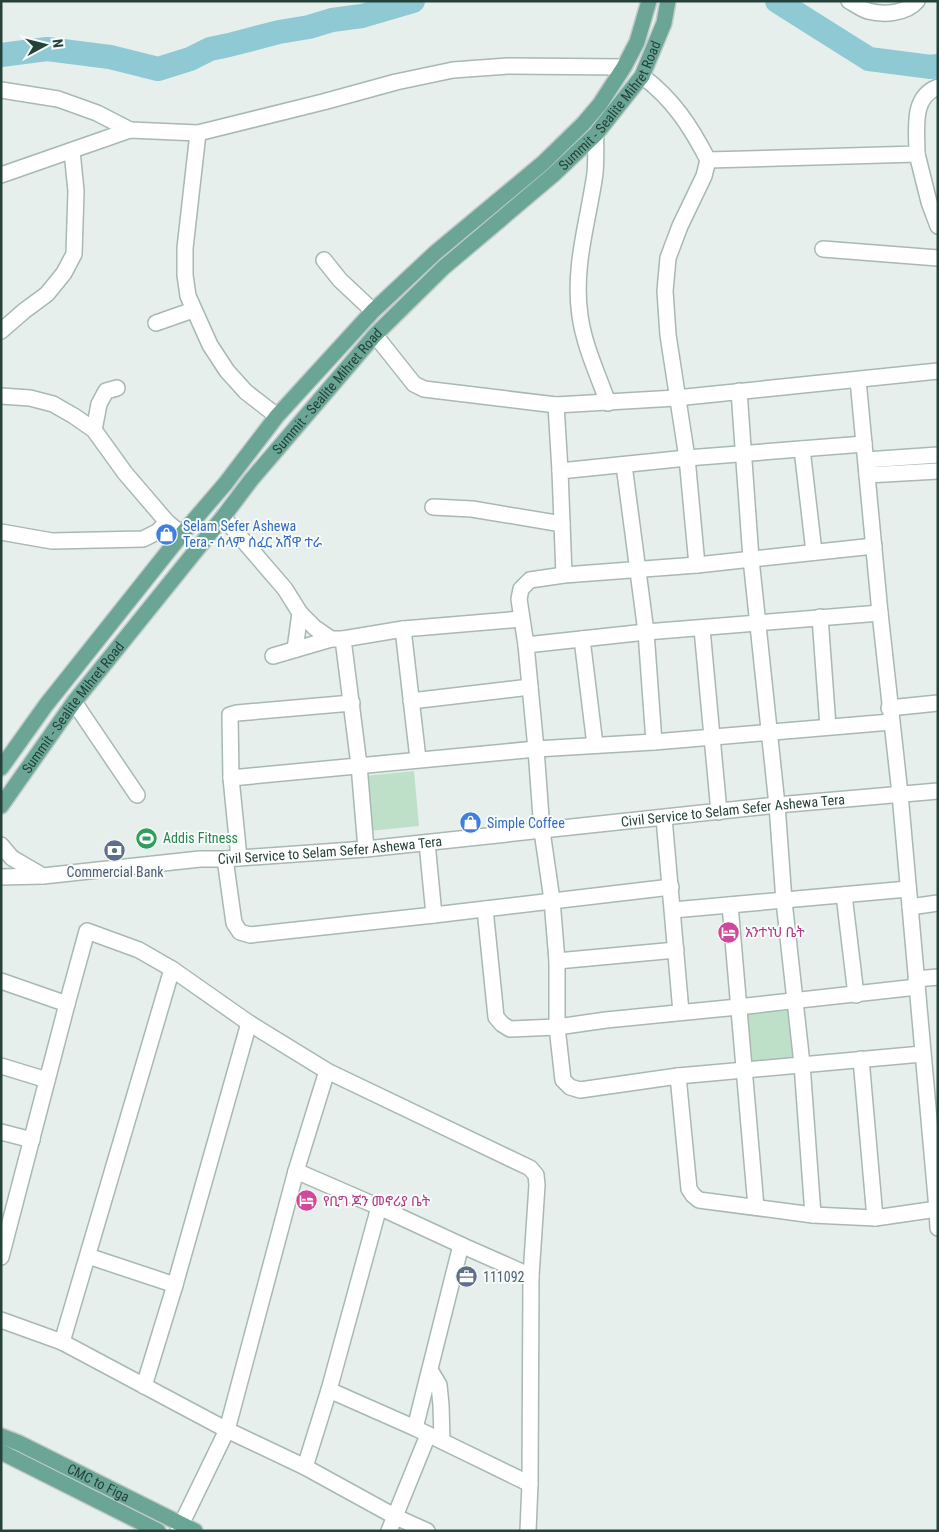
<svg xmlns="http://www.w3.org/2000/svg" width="939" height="1532" viewBox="0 0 939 1532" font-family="'Roboto Condensed','Noto Sans Ethiopic',sans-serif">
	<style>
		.green { fill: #bfe0c8 }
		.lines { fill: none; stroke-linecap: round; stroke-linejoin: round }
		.river { stroke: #8ec9d4; stroke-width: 24 }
		.minor-casing { stroke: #a8b8b2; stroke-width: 18 }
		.major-casing { stroke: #c2cac8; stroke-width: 18 }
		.minor { stroke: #fff; stroke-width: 15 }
		.major { stroke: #6aa596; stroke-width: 15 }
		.labels { text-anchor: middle; stroke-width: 4; stroke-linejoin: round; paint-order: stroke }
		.street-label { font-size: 14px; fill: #24423a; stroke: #f7fbf9 }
		.shop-label { font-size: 14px; fill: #366cbe; stroke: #f7fbf9; text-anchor: start }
		.leisure-label { font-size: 14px; fill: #27864d; stroke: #f7fbf9; text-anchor: start }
		.service-label { font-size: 14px; fill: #4e5e75; stroke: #f7fbf9 }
		.hotel-label { font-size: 14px; fill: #b23c85; stroke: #f7fbf9; text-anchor: start }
	</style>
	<rect width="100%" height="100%" fill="#e6efeb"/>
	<g class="green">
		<polygon points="414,771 419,826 369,831 364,776"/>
		<polygon points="793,1010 800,1061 748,1068 743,1014"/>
	</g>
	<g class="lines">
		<g class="river">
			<polyline points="777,1 869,59 931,67 938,66"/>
			<polyline points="1,55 47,49 110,57 158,69 190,59 210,49 229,45 279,32 309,27 332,20 362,16 413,1"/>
		</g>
		<defs>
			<g id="minor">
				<path d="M849,1c6,3 12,8 19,10 15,4 38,3 49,-10"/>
				<path d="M642,76c31,23 49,51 66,84l209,-6c0,-25 -6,-57 21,-67"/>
				<polyline points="1,90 58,99 97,113 130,130"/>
				<polyline points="198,133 185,248 185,275 188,296 210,345 227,371 246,392 277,416"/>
				<path d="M596,134c-1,15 1,31 -2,46 -7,45 -21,89 -14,136 4,29 18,59 28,87"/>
				<polyline points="917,154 929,202 938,226"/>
				<polyline points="1,175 130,130 198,133 323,102 396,82 453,70 508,66 624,67"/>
				<polyline points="823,249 938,258"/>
				<polyline points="324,260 340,280 373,311"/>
				<polyline points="156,323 193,310"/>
				<polyline points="1,331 24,311 47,294 64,273 74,254 76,191 72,151"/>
				<polyline points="375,335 414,384 424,389 556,405 676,398 938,371"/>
				<polyline points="858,380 880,613 900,794 937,1209 938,1208"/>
				<polyline points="739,391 751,559 777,805 784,901 802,1064 813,1215"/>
				<polyline points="1,396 30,398 53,404 74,416 94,430 125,473 167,522 182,534"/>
				<polyline points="556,405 560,471"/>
				<polyline points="94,430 99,404 106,391 117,388"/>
				<polyline points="802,449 814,552"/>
				<polyline points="866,460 938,455"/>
				<polyline points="624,465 646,632 654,742"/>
				<polyline points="867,475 938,471"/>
				<polyline points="433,507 472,509 562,524"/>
				<polyline points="223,517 285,589 300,613 315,628 331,639 343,639"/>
				<polyline points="1,532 52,541 143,539 157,532 167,522"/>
				<polyline points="697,565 687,458 668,335 665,291 668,258 680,226 704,176 708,160"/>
				<polyline points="564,575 560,471 687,458 864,444"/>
				<polyline points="880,613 646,632 526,645 536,749 542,831 552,900 557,961 557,1027 563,1080 570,1087 580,1090 678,1076 922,1054"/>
				<polyline points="820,617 828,727"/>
				<polyline points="403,629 418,759"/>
				<polyline points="702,629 719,812"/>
				<polyline points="582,639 595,745"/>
				<polyline points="526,645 519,599 521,589 530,580 564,575 697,565 874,546"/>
				<polyline points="295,649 300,613"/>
				<polyline points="273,656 331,639"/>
				<polyline points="411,701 530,687"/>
				<polyline points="74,702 137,795"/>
				<polyline points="352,703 237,713 230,715 231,778 536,749 654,742 891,722"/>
				<polyline points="889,708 938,703"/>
				<polyline points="231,778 239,858"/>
				<polyline points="664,818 681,1012"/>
				<polyline points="427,843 434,915"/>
				<path id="s1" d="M1,845l11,13 31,18 157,-17h25l141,-10 411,-44 161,-14"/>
				<polyline points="366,849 359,765 343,639 403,629 521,619"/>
				<polyline points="225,859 234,923 240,932 250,935 434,915 671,887"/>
				<polyline points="1,877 42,876"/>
				<polyline points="844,895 856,995"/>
				<polyline points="730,905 756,1207"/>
				<polyline points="910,907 938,903"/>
				<polyline points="485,909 496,1017 502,1024 510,1029 557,1027 606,1020 738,1007 917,987"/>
				<polyline points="673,910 908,889"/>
				<polyline points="557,961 676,950"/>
				<polyline points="172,969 249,1023 327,1071 530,1168 536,1175 537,1185 531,1276 530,1484 528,1531"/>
				<polyline points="916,979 938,977"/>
				<polyline points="1,981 67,1004"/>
				<polyline points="861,1059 875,1218 937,1209 938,1228"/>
				<polyline points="1,1066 47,1080"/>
				<polyline points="678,1076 689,1189 693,1195 699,1200 813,1215 875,1218"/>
				<polyline points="1,1132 32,1140"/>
				<polyline points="296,1171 379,1207 461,1245 415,1428"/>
				<polyline points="461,1245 531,1276"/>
				<polyline points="88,1256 175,1285"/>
				<polyline points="1,1257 67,1004 87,931 139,950 172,969 62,1342"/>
				<polyline points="1,1320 62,1342 227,1430 305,1467 396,1517 427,1531"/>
				<polyline points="430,1370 439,1385 441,1405 442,1441"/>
				<polyline points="144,1386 175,1285 249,1023"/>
				<polyline points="329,1390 415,1428 530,1484"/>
				<polyline points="305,1467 329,1390 379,1207"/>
				<polyline points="178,1531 227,1430 296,1171 327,1071"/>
				<polyline points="389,1531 428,1435"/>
			</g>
			<g id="major">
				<polyline points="1,768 46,705 182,534 225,484 277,416 373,311 435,253 543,163 583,124 600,104 624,67 637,42 649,1"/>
				<path id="s2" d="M1,806l73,-104 149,-185 28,-37 124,-145 68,-67 110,-93 43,-41 46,-58 22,-53 4,-22"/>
				<path id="s3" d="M1,1436l18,7 176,88"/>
				<polyline points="1,1452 158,1531"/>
			</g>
		</defs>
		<use href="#minor" class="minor-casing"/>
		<use href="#major" class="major-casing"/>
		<use href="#minor" class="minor"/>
		<use href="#major" class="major"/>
	</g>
	<defs>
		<symbol id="shop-disc" viewBox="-11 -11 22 22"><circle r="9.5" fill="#3f7fe0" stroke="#f7fbf9"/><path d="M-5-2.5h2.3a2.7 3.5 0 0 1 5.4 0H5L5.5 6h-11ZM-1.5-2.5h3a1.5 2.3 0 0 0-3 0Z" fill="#fff"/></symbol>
		<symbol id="stadium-disc" viewBox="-11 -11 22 22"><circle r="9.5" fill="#2e9e5b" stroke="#f7fbf9"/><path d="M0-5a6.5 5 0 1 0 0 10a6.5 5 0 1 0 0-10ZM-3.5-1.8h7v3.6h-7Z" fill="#fff"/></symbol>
		<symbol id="bank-disc" viewBox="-11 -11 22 22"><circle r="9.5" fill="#5c6f8a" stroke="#f7fbf9"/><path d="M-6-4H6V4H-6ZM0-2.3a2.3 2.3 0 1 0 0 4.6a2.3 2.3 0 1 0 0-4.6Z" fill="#fff"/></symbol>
		<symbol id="hotel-disc" viewBox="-11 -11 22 22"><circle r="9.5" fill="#d1479c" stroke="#f7fbf9"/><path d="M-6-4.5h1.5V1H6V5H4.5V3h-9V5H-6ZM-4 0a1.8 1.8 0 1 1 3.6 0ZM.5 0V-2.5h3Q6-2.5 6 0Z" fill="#fff"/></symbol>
		<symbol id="office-disc" viewBox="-11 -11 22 22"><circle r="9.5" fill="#5c6f8a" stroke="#f7fbf9"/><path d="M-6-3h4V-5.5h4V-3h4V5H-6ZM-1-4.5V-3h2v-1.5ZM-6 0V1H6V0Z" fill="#fff"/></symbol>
	</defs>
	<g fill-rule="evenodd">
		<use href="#shop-disc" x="154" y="522" width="25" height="25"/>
		<use href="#shop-disc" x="458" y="810" width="25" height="25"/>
		<use href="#stadium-disc" x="134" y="826" width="25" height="25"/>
		<use href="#bank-disc" x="102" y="838" width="25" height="25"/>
		<use href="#hotel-disc" x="716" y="920" width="25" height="25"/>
		<use href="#hotel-disc" x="294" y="1188" width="25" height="25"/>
		<use href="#office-disc" x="454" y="1264" width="25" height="25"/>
	</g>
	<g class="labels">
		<g class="street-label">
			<text dy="5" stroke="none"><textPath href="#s2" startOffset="932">Summit - Sealite Mihret Road</textPath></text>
			<text dy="5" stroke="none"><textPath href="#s2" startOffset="528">Summit - Sealite Mihret Road</textPath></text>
			<text dy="5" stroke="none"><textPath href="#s2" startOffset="122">Summit - Sealite Mihret Road</textPath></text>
			<text dy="5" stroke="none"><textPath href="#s1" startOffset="746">Civil Service to Selam Sefer Ashewa Tera</textPath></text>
			<text dy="5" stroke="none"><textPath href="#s1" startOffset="341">Civil Service to Selam Sefer Ashewa Tera</textPath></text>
			<text dy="5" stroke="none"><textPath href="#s3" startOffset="108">CMC to Figa</textPath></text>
		</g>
		<g class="shop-label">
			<text x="183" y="531">Selam Sefer Ashewa<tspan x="183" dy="16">Tera - ሰላም ሰፈር አሸዋ ተራ</tspan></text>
			<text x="487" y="828">Simple Coffee</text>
		</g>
		<g class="leisure-label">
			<text x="163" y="843">Addis Fitness</text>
		</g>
		<g class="service-label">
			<text x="115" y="877">Commercial Bank</text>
			<text x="483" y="1282" text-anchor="start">111092</text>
		</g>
		<g class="hotel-label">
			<text x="745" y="937">አንተነህ ቤት</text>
			<text x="323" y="1206">የቢግ ጆን መኖሪያ ቤት</text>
		</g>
	</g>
	<rect width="939" height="1532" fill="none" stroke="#24423a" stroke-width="5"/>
	<g transform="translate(45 45) rotate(83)" stroke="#f7fbf9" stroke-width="4" paint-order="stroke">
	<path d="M0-4L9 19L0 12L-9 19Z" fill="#24423a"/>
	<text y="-8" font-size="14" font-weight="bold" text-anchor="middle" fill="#24423a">N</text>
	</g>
</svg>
